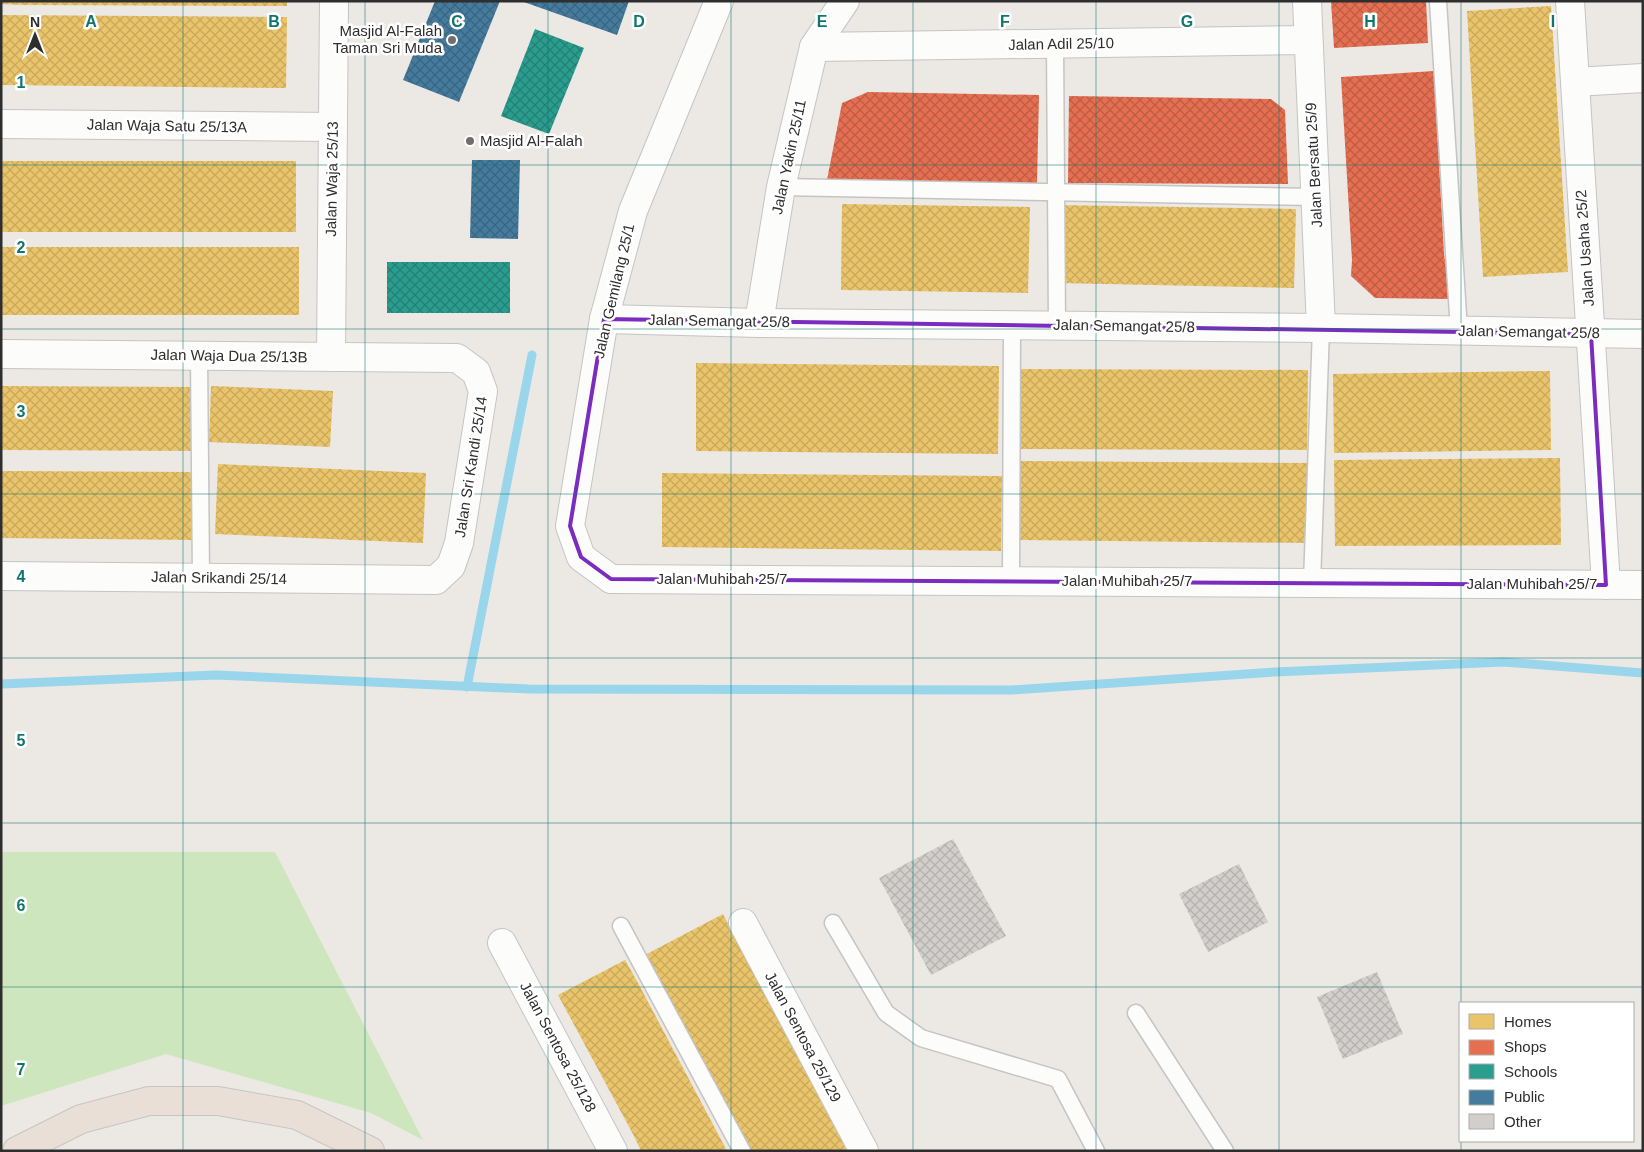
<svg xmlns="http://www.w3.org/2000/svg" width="1644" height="1152" viewBox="0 0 1644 1152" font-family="Arial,sans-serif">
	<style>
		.grass { fill: #cee6be }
		.homes { fill: url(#homes-cross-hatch) }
		.shops { fill: url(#shops-cross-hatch) }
		.schools { fill: url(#schools-cross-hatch) }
		.public { fill: url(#public-cross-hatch) }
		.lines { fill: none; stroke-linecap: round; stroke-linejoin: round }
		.stream { stroke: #99d6ec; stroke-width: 9 }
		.building { fill: url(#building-cross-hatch) }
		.lane-casing { stroke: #c5c4c5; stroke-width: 19 }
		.street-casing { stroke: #c5c4c5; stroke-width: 30 }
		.secondary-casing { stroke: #c5c4c5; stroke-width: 30 }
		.highway-casing { stroke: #c6c5c4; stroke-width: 30 }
		.lane { stroke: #fcfcfb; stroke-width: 16 }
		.street { stroke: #fcfcfb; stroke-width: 28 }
		.secondary { stroke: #fcfcfb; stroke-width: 28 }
		.highway { stroke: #eadfd6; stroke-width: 28 }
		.marked { fill: none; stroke: #7b2cbf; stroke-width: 4; stroke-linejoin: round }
		.grid { fill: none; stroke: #0f766e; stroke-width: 1; stroke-opacity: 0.55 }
		.poi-dot { fill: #706f6e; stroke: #fff; stroke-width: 2 }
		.labels { text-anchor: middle; stroke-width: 5; stroke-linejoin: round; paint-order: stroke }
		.poi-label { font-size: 15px; fill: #2e2e2e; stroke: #fff; text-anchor: end }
		.street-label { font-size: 15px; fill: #2e2e2e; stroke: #fff }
		.grid-label { font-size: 16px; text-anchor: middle; font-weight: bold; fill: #0f766e; stroke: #fff; stroke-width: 5; stroke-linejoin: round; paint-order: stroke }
	</style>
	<defs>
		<pattern id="homes-cross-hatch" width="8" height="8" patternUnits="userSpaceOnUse" patternTransform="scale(1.25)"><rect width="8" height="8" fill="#e9c46a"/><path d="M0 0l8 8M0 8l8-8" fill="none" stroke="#c8a95c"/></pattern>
		<pattern id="shops-cross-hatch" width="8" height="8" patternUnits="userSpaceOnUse" patternTransform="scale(1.25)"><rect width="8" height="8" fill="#e76f51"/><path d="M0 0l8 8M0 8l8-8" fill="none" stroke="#bc5c44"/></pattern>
		<pattern id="schools-cross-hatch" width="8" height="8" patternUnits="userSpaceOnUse" patternTransform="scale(1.25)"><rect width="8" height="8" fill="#2a9d8f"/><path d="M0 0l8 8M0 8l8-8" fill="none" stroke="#248075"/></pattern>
		<pattern id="public-cross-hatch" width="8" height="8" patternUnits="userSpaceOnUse" patternTransform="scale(1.25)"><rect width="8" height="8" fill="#457b9d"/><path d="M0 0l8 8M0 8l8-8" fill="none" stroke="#3a6580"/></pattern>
		<pattern id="building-cross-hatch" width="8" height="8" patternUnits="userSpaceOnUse" patternTransform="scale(1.25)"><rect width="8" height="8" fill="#d1cecb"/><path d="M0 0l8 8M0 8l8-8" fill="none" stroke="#b4b1af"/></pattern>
	</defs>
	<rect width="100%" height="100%" fill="#ece8e4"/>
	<polygon class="grass" points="1,852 275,852 423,1140 371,1113 166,1054 1,1106"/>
	<g class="homes">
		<polygon points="1,1 287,1 287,6 22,5 1,4"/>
		<polygon points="1551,6 1568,272 1483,277 1467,11"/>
		<polygon points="1,15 287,17 286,88 1,85"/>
		<rect x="1" y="161" width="295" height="71"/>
		<polygon points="842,204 1030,207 1028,293 841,290"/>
		<polygon points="1059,205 1296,209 1294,288 1057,283"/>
		<rect x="1" y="247" width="298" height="68"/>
		<polygon points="696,363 999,366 998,454 696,451"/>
		<polygon points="1015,369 1308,370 1307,450 1015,449"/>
		<polygon points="1550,371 1551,450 1334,453 1333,374"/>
		<polygon points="1,386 194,387 193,451 1,450"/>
		<polygon points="211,386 333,391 330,447 209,442"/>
		<polygon points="1560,458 1561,545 1335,546 1334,460"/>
		<polygon points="1019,461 1309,463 1308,543 1018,540"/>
		<polygon points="218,464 426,473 423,543 215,534"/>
		<polygon points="1,471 195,472 195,540 1,538"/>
		<polygon points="662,473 1002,476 1001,551 662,547"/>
		<polygon points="723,914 847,1151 744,1151 641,957"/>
		<polygon points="625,960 638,983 727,1151 641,1151 634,1136 558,995"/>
	</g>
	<g class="shops">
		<polygon points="1331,1 1426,1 1428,43 1334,48"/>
		<polygon points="1434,71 1444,254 1451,299 1375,298 1351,276 1352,260 1341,77"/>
		<polygon points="868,92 1039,95 1037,183 827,180 842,103"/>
		<polygon points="1069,96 1271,99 1285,110 1288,184 1068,183"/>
	</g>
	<g class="schools">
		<polygon points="535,29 584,48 549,134 501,116"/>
		<rect x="387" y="262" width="123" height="51"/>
	</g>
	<g class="public">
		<polygon points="435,1 500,1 459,102 403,80"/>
		<polygon points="521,1 629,1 617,35"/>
		<polygon points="472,160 520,160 518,239 470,238"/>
	</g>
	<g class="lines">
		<g class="stream">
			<polyline points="1,684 216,675 529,689 1012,690 1275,672 1504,662 1643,673"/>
			<polyline points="467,687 532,355"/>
		</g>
	</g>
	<g class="building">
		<polygon points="953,839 1006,936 931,975 879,878"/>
		<polygon points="1239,864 1268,922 1208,952 1179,894"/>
		<polygon points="1377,972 1403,1034 1343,1059 1317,997"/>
	</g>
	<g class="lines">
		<defs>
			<g id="lane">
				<polyline points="1438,1 1459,331"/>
				<polyline points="1055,44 1057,325"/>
				<polyline points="781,187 1315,197"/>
				<polyline points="199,356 201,578"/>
				<polyline points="1011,581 1012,325"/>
				<polyline points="1312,583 1321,328"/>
				<polyline points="833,923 886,1013 921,1038 1058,1079 1096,1151"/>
				<polyline points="621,926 742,1151"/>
				<polyline points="1136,1013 1225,1151"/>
			</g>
			<g id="street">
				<polyline points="1307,1 1321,328"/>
				<polyline points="1570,1 1606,585"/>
				<polyline points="814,47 1308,40"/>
				<polyline points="1575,82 1643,78"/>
				<polyline points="1,124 333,127"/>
				<polyline points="604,319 759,323 1321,328 1643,334"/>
				<polyline points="759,323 781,187 814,47 845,1"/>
				<polyline points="1,354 457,358 476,372 483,391 459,543 451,566 436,580 1,576"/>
				<polyline points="331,357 334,1"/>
				<polyline points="611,579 1643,585"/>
				<polyline points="743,923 864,1151"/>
				<polyline points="502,943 613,1151"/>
			</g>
			<polyline id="secondary" points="611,579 581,557 570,526 604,319 633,211 719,1"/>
			<polyline id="highway" points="17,1151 81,1119 149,1101 218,1101 297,1115 370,1151"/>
		</defs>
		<use href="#lane" class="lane-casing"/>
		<use href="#street" class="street-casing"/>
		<use href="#secondary" class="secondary-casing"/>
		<use href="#highway" class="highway-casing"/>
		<use href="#lane" class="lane"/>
		<use href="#street" class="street"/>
		<use href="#secondary" class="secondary"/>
		<use href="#highway" class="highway"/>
	</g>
	<path class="marked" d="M604,319l987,15 15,251 -995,-6 -30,-22 -11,-31z"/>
	<path class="grid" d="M183,1v1150M365,1v1150M548,1v1150M731,1v1150M913,1v1150M1096,1v1150M1279,1v1150M1461,1v1002M1,165h1642M1,329h1642M1,494h1642M1,658h1642M1,823h1642M1,987h1642M1461,1141v10"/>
	<g class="poi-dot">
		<circle cx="452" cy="40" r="5"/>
		<circle cx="470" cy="141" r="5"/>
	</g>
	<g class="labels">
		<g class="poi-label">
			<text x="442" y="36">Masjid Al-Falah<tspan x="442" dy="17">Taman Sri Muda</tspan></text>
			<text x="480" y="146" text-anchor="start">Masjid Al-Falah</text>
		</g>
		<g class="street-label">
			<text transform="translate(1061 44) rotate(-1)" y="5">Jalan Adil 25/10</text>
			<text transform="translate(167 126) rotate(1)" y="5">Jalan Waja Satu 25/13A</text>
			<text transform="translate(789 157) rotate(-78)" y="5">Jalan Yakin 25/11</text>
			<text transform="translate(1314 165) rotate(-93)" y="5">Jalan Bersatu 25/9</text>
			<text transform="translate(332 179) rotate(-89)" y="5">Jalan Waja 25/13</text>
			<text transform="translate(1585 248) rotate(-94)" y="5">Jalan Usaha 25/2</text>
			<text transform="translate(614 291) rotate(-77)" y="5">Jalan Gemilang 25/1</text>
			<text transform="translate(719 321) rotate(1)" y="5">Jalan Semangat 25/8</text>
			<text transform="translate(1124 326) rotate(1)" y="5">Jalan Semangat 25/8</text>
			<text transform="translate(1529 332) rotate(1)" y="5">Jalan Semangat 25/8</text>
			<text transform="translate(229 356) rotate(1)" y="5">Jalan Waja Dua 25/13B</text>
			<text transform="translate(471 467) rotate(-81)" y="5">Jalan Sri Kandi 25/14</text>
			<text transform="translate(219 578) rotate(1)" y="5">Jalan Srikandi 25/14</text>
			<text x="722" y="584">Jalan Muhibah 25/7</text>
			<text x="1127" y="586">Jalan Muhibah 25/7</text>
			<text x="1532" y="589">Jalan Muhibah 25/7</text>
			<text transform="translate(803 1037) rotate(62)" y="5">Jalan Sentosa 25/129</text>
			<text transform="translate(558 1047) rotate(62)" y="5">Jalan Sentosa 25/128</text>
		</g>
	</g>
	<g class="grid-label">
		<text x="91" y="27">A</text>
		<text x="274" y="27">B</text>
		<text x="457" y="27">C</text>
		<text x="639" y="27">D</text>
		<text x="822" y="27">E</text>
		<text x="1005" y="27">F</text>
		<text x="1187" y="27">G</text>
		<text x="1370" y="27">H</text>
		<text x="1553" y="27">I</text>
		<text x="21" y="88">1</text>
		<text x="21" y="253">2</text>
		<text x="21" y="417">3</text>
		<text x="21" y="582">4</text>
		<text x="21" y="746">5</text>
		<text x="21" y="911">6</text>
		<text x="21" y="1075">7</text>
	</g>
	<rect width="1644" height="1152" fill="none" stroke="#2e2e2e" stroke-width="5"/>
	<rect x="1459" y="1002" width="175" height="140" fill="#ffffff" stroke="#ababab"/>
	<rect x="1469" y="1014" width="25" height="15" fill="#e9c46a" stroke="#ababab"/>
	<text x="1504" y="1027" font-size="15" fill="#2e2e2e">Homes</text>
	<rect x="1469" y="1040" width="25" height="15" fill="#e76f51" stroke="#ababab"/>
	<text x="1504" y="1052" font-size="15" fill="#2e2e2e">Shops</text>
	<rect x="1469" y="1064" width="25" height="15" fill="#2a9d8f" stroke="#ababab"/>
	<text x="1504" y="1077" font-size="15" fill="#2e2e2e">Schools</text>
	<rect x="1469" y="1090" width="25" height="15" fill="#457b9d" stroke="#ababab"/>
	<text x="1504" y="1102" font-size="15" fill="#2e2e2e">Public</text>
	<rect x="1469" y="1114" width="25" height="15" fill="#d1cecb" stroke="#ababab"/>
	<text x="1504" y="1127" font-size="15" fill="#2e2e2e">Other</text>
	<g transform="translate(35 35)" stroke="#ffffff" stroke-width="4" paint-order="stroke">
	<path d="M0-4L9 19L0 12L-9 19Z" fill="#2e2e2e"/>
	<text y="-8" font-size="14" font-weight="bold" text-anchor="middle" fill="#2e2e2e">N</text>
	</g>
</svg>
